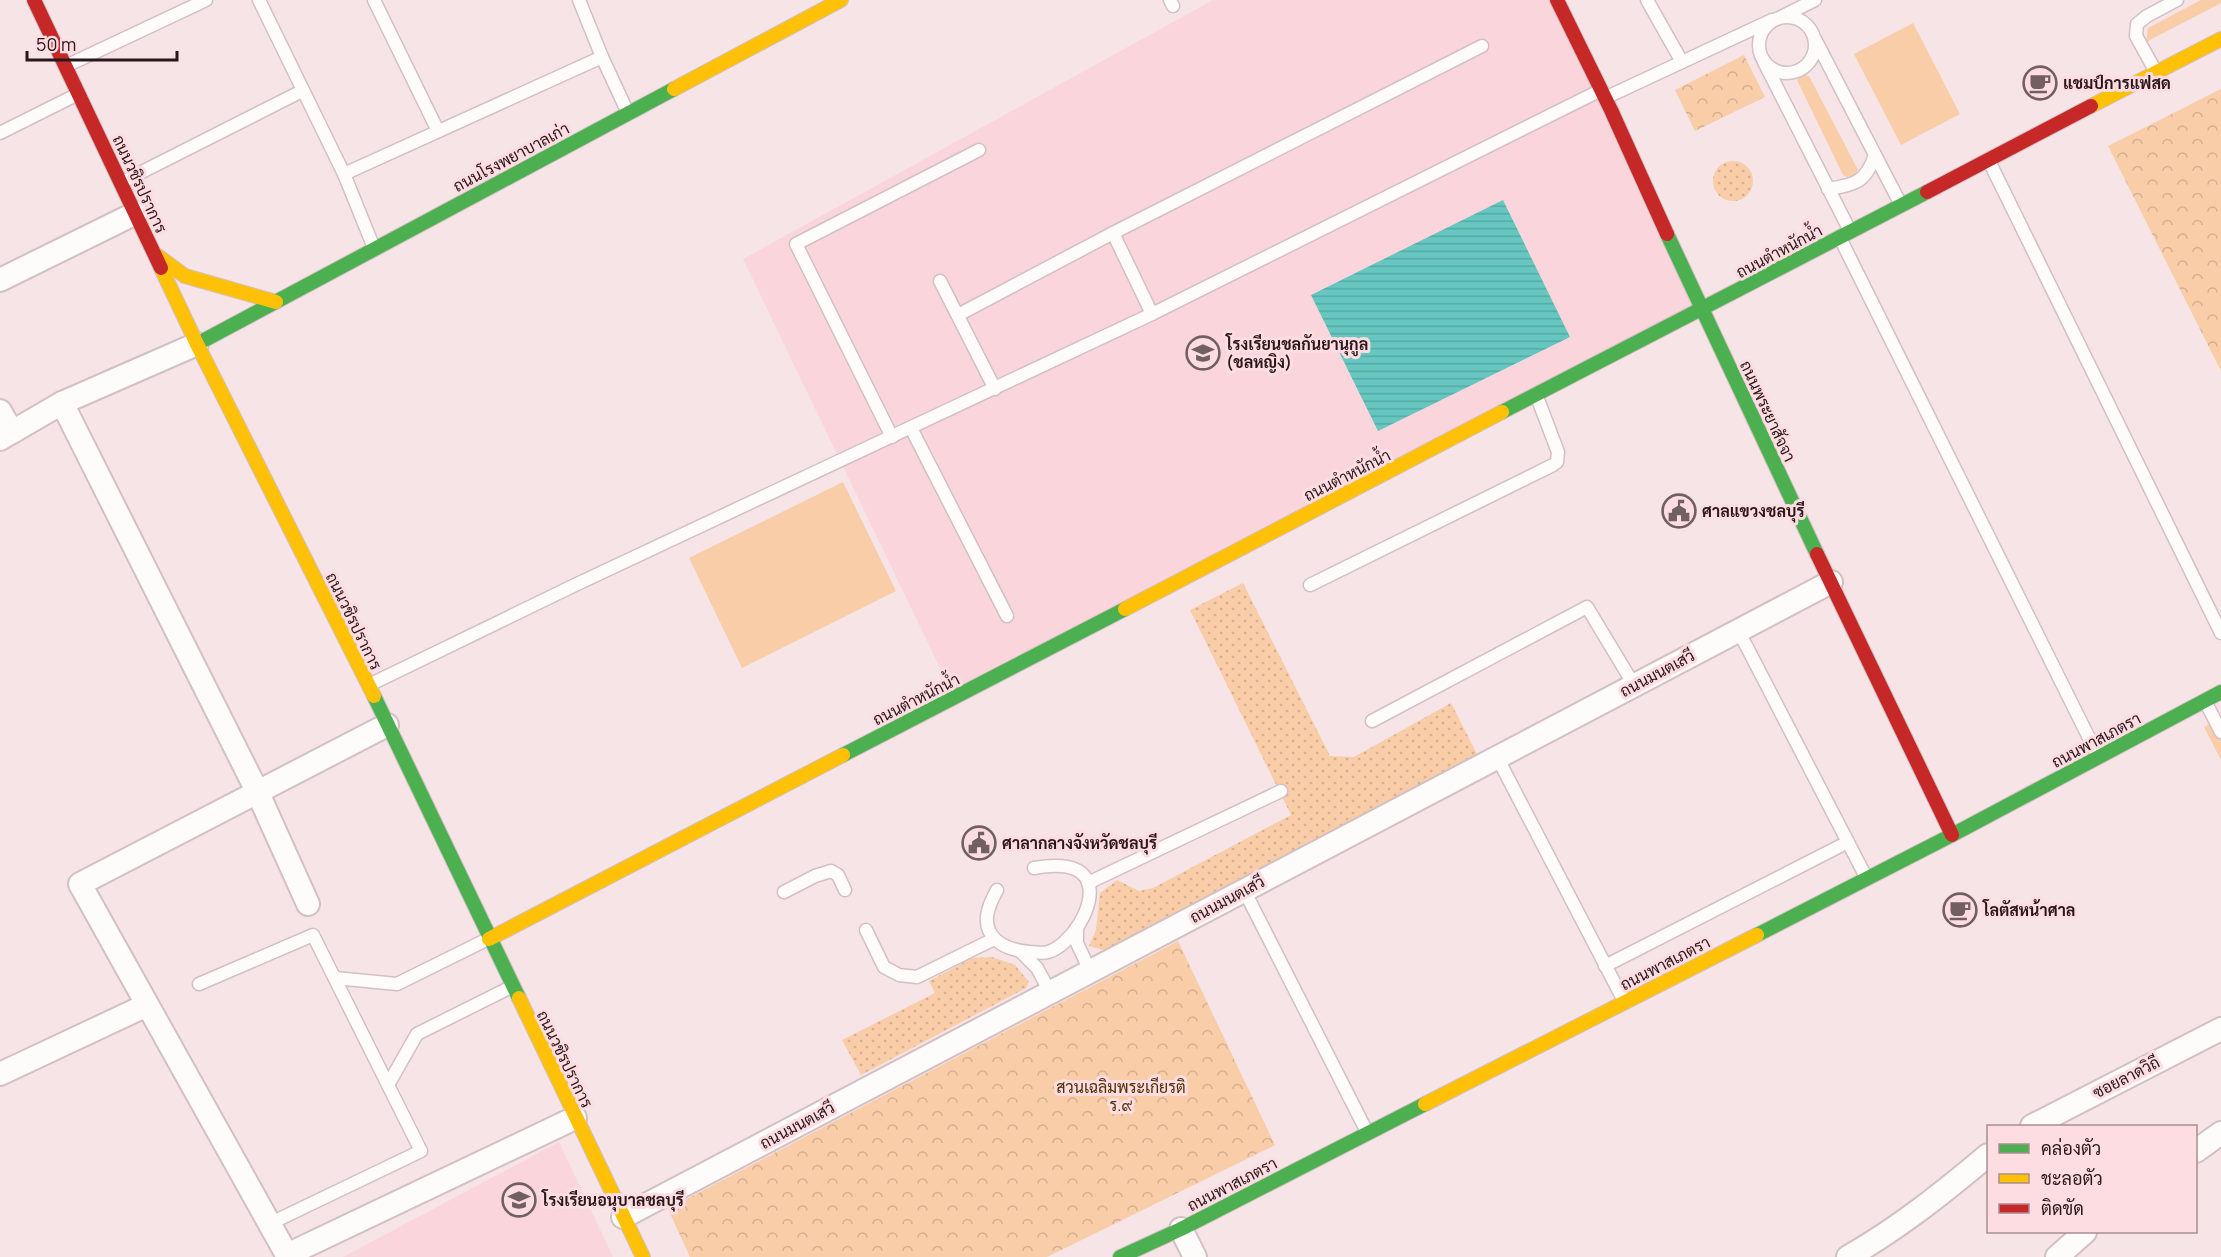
<svg xmlns="http://www.w3.org/2000/svg" width="2221" height="1257" viewBox="0 0 2221 1257" font-family="Manrope,Sarabun,sans-serif">
	<style>
		.built { fill: #fad6dc }
		.grass { fill: #f8cda8 }
		.forest { fill: url(#forest-crowns) }
		.garden { fill: url(#garden-dots) }
		.water { fill: url(#water-rules) }
		.lines { fill: none; stroke-linecap: round; stroke-linejoin: round }
		.lane-casing { stroke: #d2c0c3; stroke-width: 15 }
		.street-casing { stroke: #d2c0c3; stroke-width: 26 }
		.fast-casing { stroke: #d2c0c3; stroke-width: 16 }
		.slow-casing { stroke: #d2c0c3; stroke-width: 16 }
		.jam-casing { stroke: #d2c0c3; stroke-width: 16 }
		.lane { stroke: #fefbfb; stroke-width: 12 }
		.street { stroke: #fefbfb; stroke-width: 22 }
		.fast { stroke: #4caf50; stroke-width: 14 }
		.slow { stroke: #ffc107; stroke-width: 14 }
		.jam { stroke: #c62828; stroke-width: 14 }
		.labels { text-anchor: middle; stroke-width: 6; stroke-linejoin: round; paint-order: stroke }
		.poi-label { font-size: 16px; font-weight: bold; fill: #29171a; stroke: #fddde1; text-anchor: start }
		.street-label { font-size: 16px; fill: #29171a; stroke: #fddde1 }
		.park-label { font-size: 16px; fill: #503006; stroke: #fddde1 }
	</style>
	<defs>
		<pattern id="forest-crowns" width="20" height="18" patternUnits="userSpaceOnUse" patternTransform="scale(1.5)"><rect width="20" height="18" fill="#f8cda8"/><path d="M2 6a3 3 0 1 1 6 0M12 15a3 3 0 1 1 6 0" fill="none" stroke="#d5af90"/></pattern>
		<pattern id="garden-dots" width="8" height="8" patternUnits="userSpaceOnUse" patternTransform="scale(1.5)"><rect width="8" height="8" fill="#f8cda8"/><path d="M2 2h.1M6 6h.1" fill="none" stroke="#d5af90" stroke-width="1.8" stroke-linecap="round"/></pattern>
		<pattern id="water-rules" width="6" height="5" patternUnits="userSpaceOnUse" patternTransform="scale(1.5)"><rect width="6" height="5" fill="#66c6c0"/><path d="M0 2.5h6" fill="none" stroke="#58a9a4"/></pattern>
	</defs>
	<rect width="100%" height="100%" fill="#f6e4e7"/>
	<g class="built">
		<polygon points="1213,0 1557,0 1701,310 954,697 743,259"/>
		<polygon points="559,1142 613,1257 343,1257"/>
	</g>
	<g class="grass">
		<polygon points="2201,0 2221,0 2221,3 2146,42 2148,28"/>
		<polygon points="1913,23 1960,114 1901,145 1854,54"/>
		<polygon points="1802,75 1809,76 1858,170 1854,175 1847,177 1843,175 1797,80"/>
		<polygon points="843,482 896,591 742,668 689,558"/>
		<polygon points="2221,718 2221,760 2204,727"/>
	</g>
	<g class="forest">
		<polygon points="1744,55 1765,97 1695,131 1675,90"/>
		<polygon points="2221,89 2221,371 2108,146"/>
		<polygon points="1178,941 1275,1145 1047,1257 690,1257 668,1209"/>
	</g>
	<g class="garden">
		<circle cx="1733" cy="181" r="20"/>
		<polygon points="1243,583 1330,756 1354,757 1451,703 1477,754 1104,950 1089,946 1096,930 1100,893 1117,880 1139,891 1153,888 1291,815 1190,610"/>
		<polygon points="992,957 1015,965 1029,982 1026,988 861,1075 842,1040 935,993 929,981 972,958"/>
	</g>
	<polygon class="water" points="1503,200 1570,337 1378,431 1311,295"/>
	<g class="lines">
		<defs>
			<g id="lane">
				<polyline points="259,0 344,174 602,57 579,0"/>
				<polyline points="374,0 438,131"/>
				<polyline points="1170,0 1173,6"/>
				<polyline points="1647,0 1682,62"/>
				<circle cx="1787" cy="45" r="28"/>
				<polyline points="1781,17 1815,0"/>
				<polyline points="1815,39 1900,203"/>
				<polyline points="602,57 628,113"/>
				<polyline points="1764,62 1850,231"/>
				<polyline points="66,66 206,0"/>
				<polyline points="2156,72 2136,36 2137,24 2147,16 2177,0"/>
				<polyline points="1607,97 1772,20"/>
				<polyline points="0,133 78,94"/>
				<polyline points="1989,161 2221,633"/>
				<polyline points="344,174 374,248"/>
				<polyline points="122,182 302,91"/>
				<path d="M1828,189c27,-4 38,-7 47,-34"/>
				<polyline points="1113,233 1152,314"/>
				<polyline points="1840,238 2098,756"/>
				<polyline points="940,281 995,389"/>
				<polyline points="958,315 1113,233 1482,46"/>
				<polyline points="911,428 1007,616"/>
				<polyline points="892,437 796,244 979,150"/>
				<polyline points="1310,585 1553,465 1557,462 1558,452 1537,397"/>
				<polyline points="1738,630 1866,877"/>
				<polyline points="369,685 575,585 1152,314 1601,90"/>
				<polyline points="2205,701 2221,732"/>
				<polyline points="1372,721 1587,607 1634,685"/>
				<polyline points="1497,757 1624,1001"/>
				<polyline points="1088,883 1281,791"/>
				<path d="M997,890c-9,16 -17,35 -1,50 9,8 21,11 34,12 5,0 13,2 18,0 22,-6 49,-47 40,-70 -8,-20 -37,-17 -54,-14"/>
				<polyline points="1244,890 1367,1132"/>
				<polyline points="784,892 815,876 831,871 838,875 845,890"/>
				<polyline points="866,930 884,967 899,975 917,977 994,939"/>
				<polyline points="1077,930 1077,943 1090,971"/>
				<polyline points="1020,951 1037,968 1050,992"/>
				<polyline points="1605,966 1848,842"/>
				<polyline points="335,978 397,984 488,939"/>
				<polyline points="199,984 313,935 421,1151 269,1224"/>
				<polyline points="388,1085 417,1034 511,987"/>
			</g>
			<g id="street">
				<polyline points="0,280 136,213"/>
				<polyline points="62,403 257,791 308,904"/>
				<polyline points="0,411 12,432"/>
				<polyline points="0,439 62,403 197,344"/>
				<polyline points="387,725 80,884 287,1255 575,1118"/>
				<polyline points="0,1074 147,1005"/>
				<polyline points="2032,1126 2221,1029"/>
				<polyline points="2196,1151 2221,1133"/>
				<polyline points="623,1217 1831,582"/>
				<polyline points="1181,1229 1195,1257"/>
				<path d="M1848,1257c51,-29 96,-65 140,-102"/>
				<polyline points="2057,1257 2085,1232"/>
			</g>
			<g id="fast">
				<polyline points="1667,234 1817,554"/>
				<polyline points="197,344 674,89"/>
				<polyline points="1502,412 1927,192"/>
				<polyline points="374,696 519,998"/>
				<polyline points="843,755 1125,609"/>
				<polyline points="1757,935 1952,835 2221,692"/>
				<polyline points="1120,1257 1181,1229 1425,1104"/>
			</g>
			<g id="slow">
				<polyline points="674,89 841,0"/>
				<polyline points="2091,106 2221,39"/>
				<polyline points="155,254 185,276 276,302"/>
				<polyline points="161,268 197,344 374,696"/>
				<polyline points="1125,609 1502,412"/>
				<polyline points="489,939 843,755"/>
				<polyline points="519,998 643,1257"/>
				<polyline points="1425,1104 1757,935"/>
			</g>
			<g id="jam">
				<polyline points="34,0 161,268"/>
				<polyline points="1557,0 1611,110 1667,234"/>
				<polyline points="1927,192 2091,106"/>
				<polyline points="1817,554 1952,835"/>
			</g>
		</defs>
		<use href="#lane" class="lane-casing"/>
		<use href="#street" class="street-casing"/>
		<use href="#fast" class="fast-casing"/>
		<use href="#slow" class="slow-casing"/>
		<use href="#jam" class="jam-casing"/>
		<use href="#lane" class="lane"/>
		<use href="#street" class="street"/>
		<use href="#fast" class="fast"/>
		<use href="#slow" class="slow"/>
		<use href="#jam" class="jam"/>
	</g>
	<defs>
		<symbol id="cafe-ring" viewBox="-11 -11 22 22"><circle r="9.5" fill="#fddde1" stroke="#715f62" stroke-width="1.5"/><path d="M-5.5-4.5H6V0H3Q3 3.5 0 3.5H-2.5Q-5.5 3.5-5.5 0ZM3-3.2v2h1.7v-2ZM-6 4.5H4V6H-6Z" fill="#715f62"/></symbol>
		<symbol id="school-ring" viewBox="-11 -11 22 22"><circle r="9.5" fill="#fddde1" stroke="#715f62" stroke-width="1.5"/><path d="M0-5L7-2L0 1L-7-2ZM-4 1L0 2.5L4 1V4Q0 6-4 4Z" fill="#715f62"/></symbol>
		<symbol id="civic-ring" viewBox="-11 -11 22 22"><circle r="9.5" fill="#fddde1" stroke="#715f62" stroke-width="1.5"/><path d="M-.6-6.5H3V-4.5H.6V-3L4-1V1h2V6H-6V1h2V-1L-.6-3ZM-1.2 2.5V6h2.4V2.5Z" fill="#715f62"/></symbol>
	</defs>
	<g fill-rule="evenodd">
		<use href="#cafe-ring" x="2021" y="64" width="38" height="38"/>
		<use href="#school-ring" x="1184" y="334" width="38" height="38"/>
		<use href="#civic-ring" x="1660" y="492" width="38" height="38"/>
		<use href="#civic-ring" x="960" y="824" width="38" height="38"/>
		<use href="#cafe-ring" x="1941" y="891" width="38" height="38"/>
		<use href="#school-ring" x="500" y="1181" width="38" height="38"/>
	</g>
	<g class="labels">
		<g class="poi-label">
			<text x="2063" y="89">แชมป์การแฟสด</text>
			<text x="1226" y="350">โรงเรียนชลกันยานุกูล<tspan x="1226" dy="18">(ชลหญิง)</tspan></text>
			<text x="1702" y="517">ศาลแขวงชลบุรี</text>
			<text x="1002" y="849">ศาลากลางจังหวัดชลบุรี</text>
			<text x="1983" y="916">โลตัสหน้าศาล</text>
			<text x="542" y="1206">โรงเรียนอนุบาลชลบุรี</text>
		</g>
		<g class="street-label">
			<text transform="translate(511 157) rotate(-28)" y="6">ถนนโรงพยาบาลเก่า</text>
			<text transform="translate(140 184) rotate(65)" y="6">ถนนวชิรปราการ</text>
			<text transform="translate(1779 251) rotate(-28)" y="6">ถนนตำหนักน้ำ</text>
			<text transform="translate(1768 411) rotate(65)" y="6">ถนนพระยาสัจจา</text>
			<text transform="translate(1347 475) rotate(-27)" y="6">ถนนตำหนักน้ำ</text>
			<text transform="translate(354 621) rotate(64)" y="6">ถนนวชิรปราการ</text>
			<text transform="translate(1657 673) rotate(-28)" y="6">ถนนมนตเสวี</text>
			<text transform="translate(916 699) rotate(-27)" y="6">ถนนตำหนักน้ำ</text>
			<text transform="translate(2096 740) rotate(-28)" y="6">ถนนพาสเภตรา</text>
			<text transform="translate(1227 899) rotate(-28)" y="6">ถนนมนตเสวี</text>
			<text transform="translate(1665 963) rotate(-27)" y="6">ถนนพาสเภตรา</text>
			<text transform="translate(565 1059) rotate(64)" y="6">ถนนวชิรปราการ</text>
			<text transform="translate(2126 1077) rotate(-27)" y="6">ซอยลาดวิถี</text>
			<text transform="translate(797 1125) rotate(-28)" y="6">ถนนมนตเสวี</text>
			<text transform="translate(1232 1184) rotate(-27)" y="6">ถนนพาสเภตรา</text>
		</g>
		<g class="park-label">
			<text x="1121" y="1093">สวนเฉลิมพระเกียรติ<tspan x="1121" dy="18">ร.๙</tspan></text>
		</g>
	</g>
	<rect x="1987" y="1125" width="210" height="108" fill="#fddde1" stroke="#a88e91" stroke-width="1.5"/>
	<rect x="1999" y="1144" width="30" height="9" fill="#4caf50" stroke="#a88e91" stroke-width="1.5"/>
	<text x="2041" y="1155" font-size="18" fill="#29171a">คล่องตัว</text>
	<rect x="1999" y="1174" width="30" height="9" fill="#ffc107" stroke="#a88e91" stroke-width="1.5"/>
	<text x="2041" y="1185" font-size="18" fill="#29171a">ชะลอตัว</text>
	<rect x="1999" y="1204" width="30" height="9" fill="#c62828" stroke="#a88e91" stroke-width="1.5"/>
	<text x="2041" y="1215" font-size="18" fill="#29171a">ติดขัด</text>
	<path d="M27 51v9h150v-9" fill="none" stroke="#29171a" stroke-width="3"/>
	<text x="36" y="51" font-size="18" fill="#29171a" stroke="#fddde1" stroke-width="4.5" paint-order="stroke">50 m</text>
</svg>
